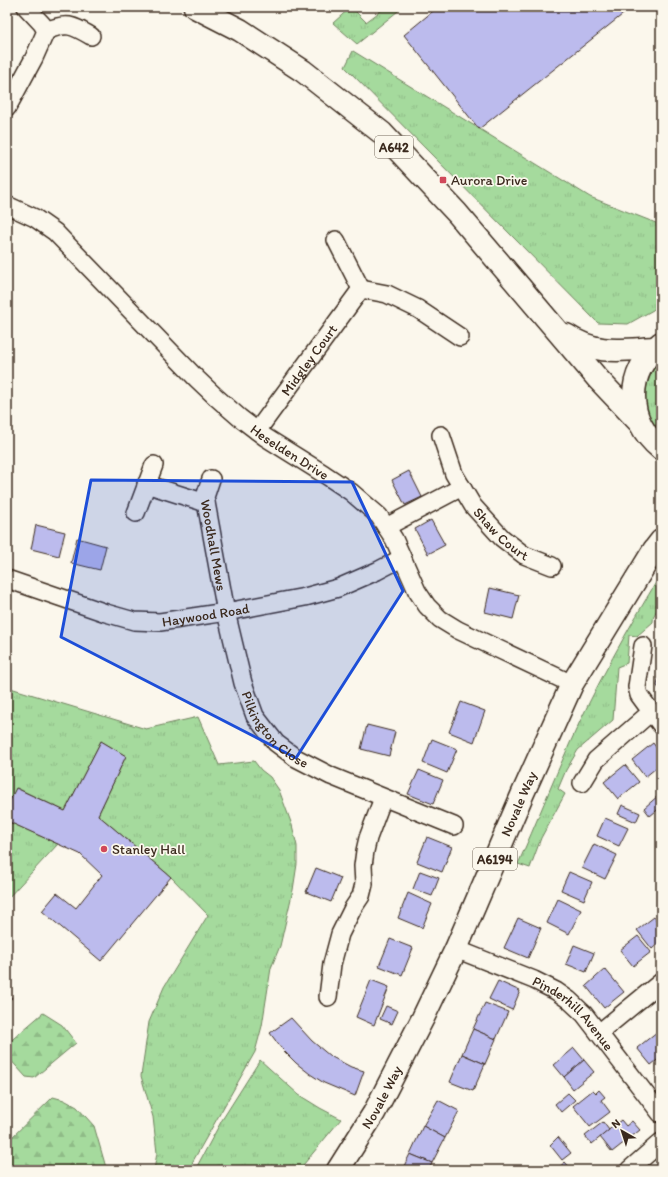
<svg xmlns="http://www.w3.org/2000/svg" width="668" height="1177" viewBox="0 0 668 1177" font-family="Itim,sans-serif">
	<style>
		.grass { fill: url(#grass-tufts); stroke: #70825e }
		.forest { fill: url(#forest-firs); stroke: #70825e }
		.building { fill: #bcbbed; stroke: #3b2a1e }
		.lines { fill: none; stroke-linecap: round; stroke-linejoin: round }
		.street-casing { stroke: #3b2a1e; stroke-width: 20 }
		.primary-casing { stroke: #3b2a1e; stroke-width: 25 }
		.street { stroke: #fbf7ec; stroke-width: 17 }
		.primary { stroke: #fbf7ec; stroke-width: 22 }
		.marked { fill: #1d4ed8; fill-opacity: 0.2; stroke: #1d4ed8; stroke-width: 3; stroke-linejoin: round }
		.poi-dot { fill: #d1495b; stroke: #fbf7ec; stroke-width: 1.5 }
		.labels { text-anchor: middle; stroke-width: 3.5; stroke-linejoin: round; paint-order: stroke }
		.shield { fill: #fbf7ec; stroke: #75685c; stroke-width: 1 }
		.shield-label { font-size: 13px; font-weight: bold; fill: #3b2a1e }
		.poi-label { font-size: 14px; fill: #3b2a1e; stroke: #fbf7ec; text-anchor: start }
		.street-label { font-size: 14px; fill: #3b2a1e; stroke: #fbf7ec }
	</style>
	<defs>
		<pattern id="grass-tufts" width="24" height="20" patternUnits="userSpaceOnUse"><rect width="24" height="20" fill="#a5da9d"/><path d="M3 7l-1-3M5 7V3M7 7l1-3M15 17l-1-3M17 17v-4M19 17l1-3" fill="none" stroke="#8fbb87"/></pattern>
		<pattern id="forest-firs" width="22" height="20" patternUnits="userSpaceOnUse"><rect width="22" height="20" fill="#a5da9d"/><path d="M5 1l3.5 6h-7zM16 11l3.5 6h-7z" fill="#8fbb87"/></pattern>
	</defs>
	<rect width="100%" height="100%" fill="#fbf7ec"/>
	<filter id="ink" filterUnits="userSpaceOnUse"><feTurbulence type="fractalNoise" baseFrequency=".025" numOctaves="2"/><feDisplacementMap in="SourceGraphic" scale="8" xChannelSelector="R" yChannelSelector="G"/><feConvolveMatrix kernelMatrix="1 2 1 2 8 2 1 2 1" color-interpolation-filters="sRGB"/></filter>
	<g filter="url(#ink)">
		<g class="grass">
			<polygon points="351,7 366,22 386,7 403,7 357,44 333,23"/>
			<polygon points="353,51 590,197 661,225 661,302 653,310 628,324 598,323 345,67"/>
			<path d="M661,359v75c-23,-21 -19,-53 0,-75z"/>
			<path d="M661,574c0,9 1,19 0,27 -2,8 -8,12 -8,21l-16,14 -8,-1 -2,28 -10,4 -4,53 -35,30 -12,20 -8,19 7,5 -24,44 -11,30 -12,-4c18,-40 34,-81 52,-121 26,-58 58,-114 91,-169z"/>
			<polygon points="7,687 146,729 198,717 219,765 254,761 261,770 270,777 279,790 292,825 297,846 297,864 293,890 280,946 271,968 262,1026 255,1052 193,1161 190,1170 154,1170 157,1153 153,1117 141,1076 149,1022 164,987 208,915 171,877 98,815 126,756 101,741 65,811 17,788 7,806"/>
			<polygon points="7,821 58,844 7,899"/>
			<polygon points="260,1060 299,1095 320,1108 341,1119 299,1170 195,1170 222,1120"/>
		</g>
		<g class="forest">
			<polygon points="43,1013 62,1025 76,1043 34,1078 26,1077 7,1056 7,1044"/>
			<polygon points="53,1097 64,1100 77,1107 94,1126 105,1164 106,1170 7,1170 7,1142"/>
		</g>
		<g class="building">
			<polygon points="438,7 632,7 479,129 404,35"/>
			<polygon points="409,471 422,497 405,505 392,480"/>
			<polygon points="431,520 445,545 428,554 415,529"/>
			<polygon points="36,525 65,532 59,556 31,549"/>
			<polygon points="77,538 106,546 100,570 71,563"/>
			<polygon points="490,588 519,595 513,619 485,612"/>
			<polygon points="660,666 661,666 661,691 657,686"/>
			<polygon points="461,702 485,711 474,742 449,732"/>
			<polygon points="367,725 395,732 389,756 361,749"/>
			<polygon points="432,739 457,749 447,773 423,763"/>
			<polygon points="101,741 126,756 98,815 171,877 101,961 42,911 57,893 76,908 102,875 80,854 7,821 7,806 16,788 65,811"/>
			<polygon points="653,743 661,754 661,764 645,777 632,760"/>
			<polygon points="625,765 639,782 618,799 604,782"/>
			<polygon points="419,770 443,780 433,804 408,794"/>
			<polygon points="659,795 661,797 661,807 650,816 644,808"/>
			<polygon points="622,805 640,813 636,822 618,814"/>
			<polygon points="605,818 628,828 619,846 597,836"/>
			<polygon points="427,837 452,847 442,872 417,862"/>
			<polygon points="594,844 617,855 605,879 582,868"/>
			<polygon points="316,868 341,878 331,902 306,892"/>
			<polygon points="420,871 439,878 432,896 413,889"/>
			<polygon points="569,872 592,882 584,900 561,890"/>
			<polygon points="408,893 432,904 422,928 398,918"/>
			<polygon points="558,899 581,910 569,934 547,923"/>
			<polygon points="654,917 661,926 661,941 652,949 637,930"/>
			<polygon points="518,918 541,928 528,958 504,948"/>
			<polygon points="638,936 651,952 633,966 620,950"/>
			<polygon points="390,939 413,948 402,975 379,966"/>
			<polygon points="574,945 594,953 586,972 566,964"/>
			<polygon points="605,969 624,992 604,1008 586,986"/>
			<polygon points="371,980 389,987 374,1025 356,1017"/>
			<polygon points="498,981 520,991 512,1010 489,999"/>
			<polygon points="7,992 12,998 7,1003"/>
			<polygon points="485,1003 508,1012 496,1039 473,1029"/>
			<polygon points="386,1006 398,1011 392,1024 380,1019"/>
			<polygon points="291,1018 312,1041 330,1056 351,1067 364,1071 355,1096 324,1083 310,1074 296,1063 281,1048 270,1033"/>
			<polygon points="473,1029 496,1039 485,1064 462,1054"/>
			<polygon points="658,1031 661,1035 661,1057 651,1065 637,1048"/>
			<polygon points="574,1048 584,1060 564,1077 554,1065"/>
			<polygon points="462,1054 485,1064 473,1091 450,1082"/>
			<polygon points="584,1060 594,1072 573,1089 564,1077"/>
			<polygon points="593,1090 596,1093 599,1090 605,1097 601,1100 610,1112 590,1127 573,1106"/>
			<polygon points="568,1093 575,1100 561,1112 555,1104"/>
			<polygon points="438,1100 459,1111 445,1138 423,1126"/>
			<polygon points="621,1120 626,1126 632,1121 640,1130 612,1152 600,1137"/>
			<polygon points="603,1122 609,1130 592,1144 585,1136"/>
			<polygon points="423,1126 445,1138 432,1163 410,1154"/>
			<polygon points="558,1137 571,1153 562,1160 550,1145"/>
			<polygon points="410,1154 432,1163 429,1170 402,1170"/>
			<polygon points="565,1162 572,1170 556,1170"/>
		</g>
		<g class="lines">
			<defs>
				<g id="street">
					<path d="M46,31c21,-9 26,-6 45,5"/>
					<polyline points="7,108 34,58 46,31 42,24 26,7"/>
					<path id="s1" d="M7,205l28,13 20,14 142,147 20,19 23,20 25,19 59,37 27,18 28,24 15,23 23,52 10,15 13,13 18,11 114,54"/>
					<polyline points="361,289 387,294 418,309 460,337"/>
					<path id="s2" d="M257,431l104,-142 -25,-49"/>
					<path id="s3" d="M441,435l13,39 19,32 29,32 22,17 28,11"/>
					<path id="s4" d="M211,479l-6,18 21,115 17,71 12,33 21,27 20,15 35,18 123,50"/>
					<polyline points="146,484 206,503"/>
					<polyline points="136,513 154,465"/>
					<polyline points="386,527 462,487"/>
					<path id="s5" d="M7,579l99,34 28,8 26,1 66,-10 79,-15 33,-9 39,-17 25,-13"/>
					<polyline points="643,646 637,687 639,695 661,725"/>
					<polyline points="582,783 596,760 651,712"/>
					<path id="s6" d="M456,949l78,31 22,11 13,9 15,14 77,100"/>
					<polyline points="328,997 332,964 340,934 353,908 361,896 364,884 363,866 365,851 368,838 383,798"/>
					<polyline points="599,1033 661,982"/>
					<polyline points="629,1170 661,1142"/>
				</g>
				<g id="primary">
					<polyline points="195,7 240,30 303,71 382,133 457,213 598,379 638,421"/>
					<path d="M566,335c30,20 54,15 88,13"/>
					<path d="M661,343c-36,29 -36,77 0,106"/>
					<path id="s7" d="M338,1170l36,-57 49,-95 33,-69 67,-156 49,-109 82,-134 7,-9"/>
				</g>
			</defs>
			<use href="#street" class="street-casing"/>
			<use href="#primary" class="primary-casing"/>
			<use href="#street" class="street"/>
			<use href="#primary" class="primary"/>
		</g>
	</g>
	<path class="marked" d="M91,480l261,2 51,109 -107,167 -235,-121z"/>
	<g class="poi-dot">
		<rect x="439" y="176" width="8" height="8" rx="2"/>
		<circle cx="104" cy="849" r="4"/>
	</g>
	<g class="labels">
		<g class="shield">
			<rect x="375" y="136" width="38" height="22" rx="3"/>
			<rect x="473" y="848" width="44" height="22" rx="3"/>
		</g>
		<g class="shield-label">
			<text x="394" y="152">A642</text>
			<text x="495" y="864">A6194</text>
		</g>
		<g class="poi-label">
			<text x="451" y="185">Aurora Drive</text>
			<text x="112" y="854">Stanley Hall</text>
		</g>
		<g class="street-label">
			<text dy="5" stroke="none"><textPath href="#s2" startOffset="88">Midgley Court</textPath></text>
			<text dy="5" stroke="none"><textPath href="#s1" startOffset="378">Heselden Drive</textPath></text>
			<text dy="5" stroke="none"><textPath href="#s3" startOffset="118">Shaw Court</textPath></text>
			<text dy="5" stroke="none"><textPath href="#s4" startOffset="68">Woodhall Mews</textPath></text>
			<text dy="5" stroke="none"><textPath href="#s5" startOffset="206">Haywood Road</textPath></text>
			<text dy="5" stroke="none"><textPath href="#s4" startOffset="267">Pilkington Close</textPath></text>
			<text dy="5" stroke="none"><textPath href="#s7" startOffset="409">Novale Way</textPath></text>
			<text dy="5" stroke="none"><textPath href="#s6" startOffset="136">Pinderhill Avenue</textPath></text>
			<text dy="5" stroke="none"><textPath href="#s7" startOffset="85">Novale Way</textPath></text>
		</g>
	</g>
	<rect width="668" height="1177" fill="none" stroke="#fbf7ec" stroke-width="24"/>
	<rect x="12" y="12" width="644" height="1153" fill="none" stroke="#3b2a1e" stroke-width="1.5" filter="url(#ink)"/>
	<g transform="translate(622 1131) rotate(321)" stroke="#fbf7ec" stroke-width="3" paint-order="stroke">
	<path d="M0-3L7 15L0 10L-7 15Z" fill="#3b2a1e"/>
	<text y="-6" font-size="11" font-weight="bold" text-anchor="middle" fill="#3b2a1e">N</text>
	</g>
</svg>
